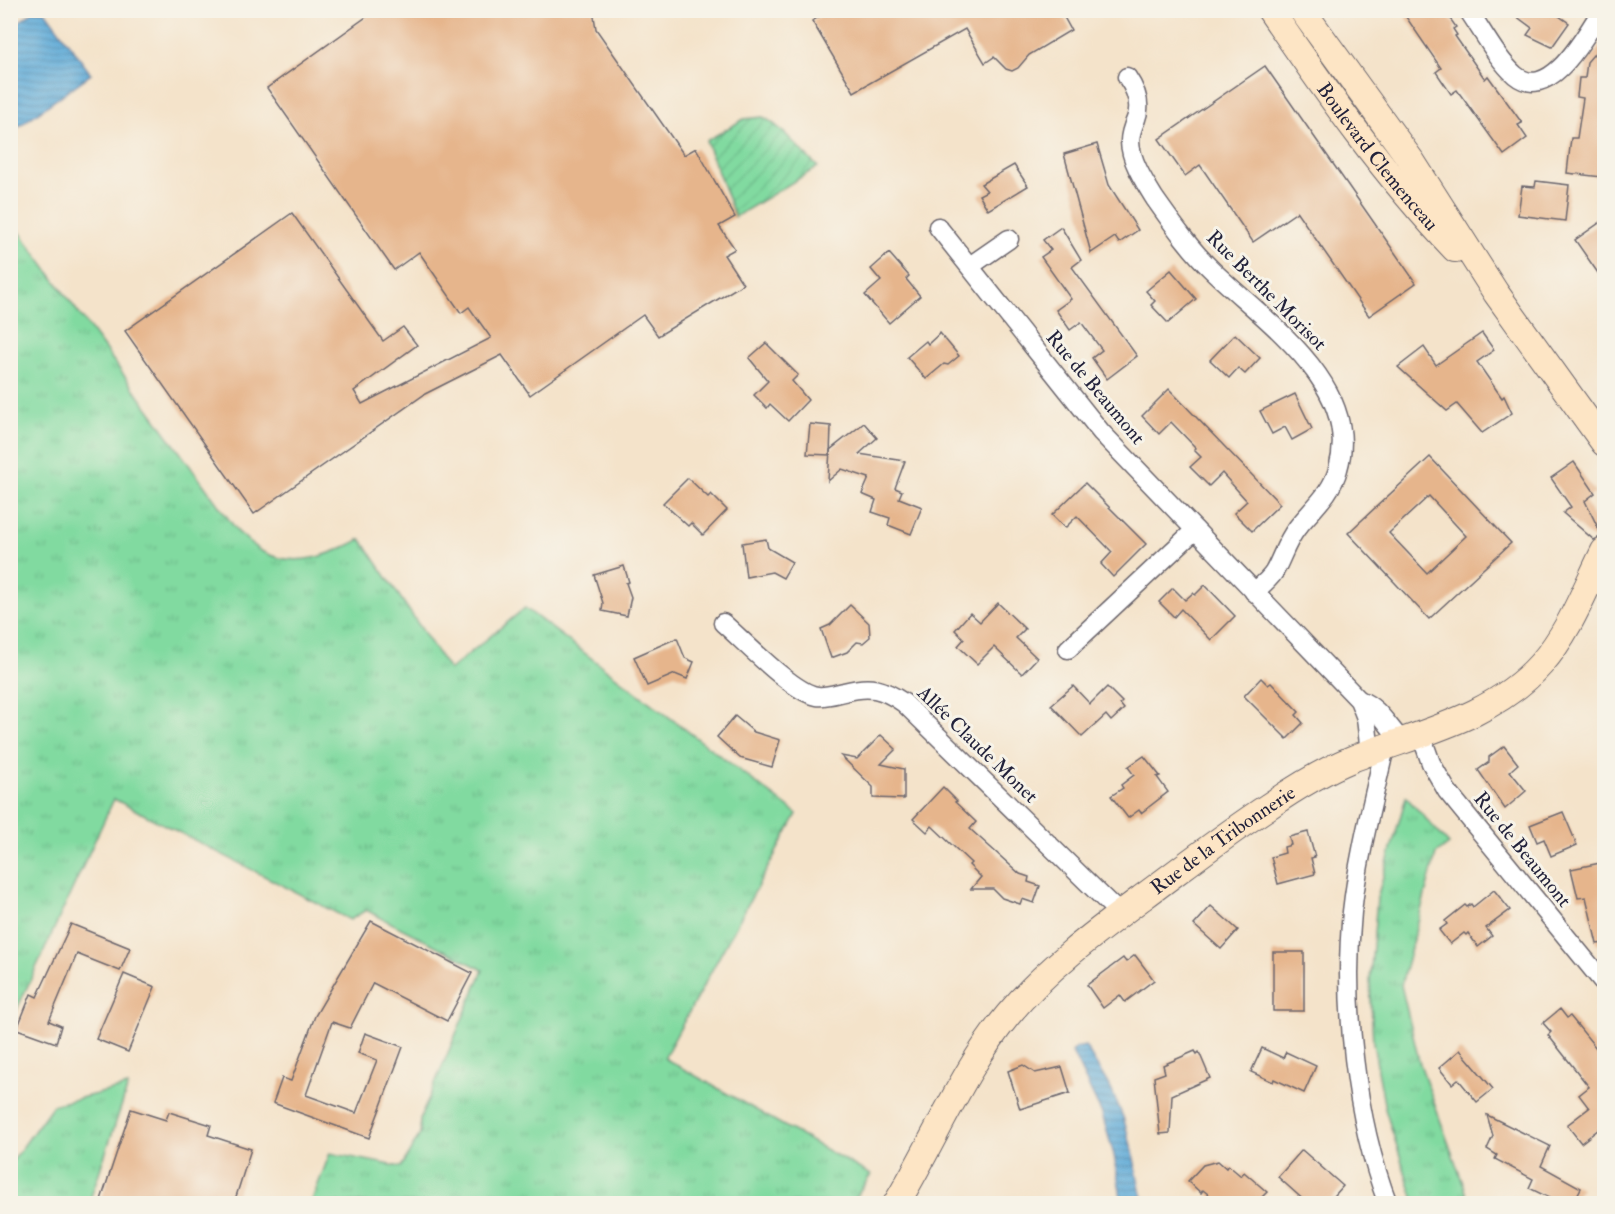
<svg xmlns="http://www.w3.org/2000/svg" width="1615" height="1214" viewBox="0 0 1615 1214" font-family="'IM FELL Double Pica',serif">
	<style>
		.grass { fill: url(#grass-tufts); stroke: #527e6e; stroke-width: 1.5 }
		.garden { fill: url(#garden-furrows); stroke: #527e6e; stroke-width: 1.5 }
		.water { fill: url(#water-rules); stroke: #40668a; stroke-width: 1.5 }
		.building { fill: #e6b58c; fill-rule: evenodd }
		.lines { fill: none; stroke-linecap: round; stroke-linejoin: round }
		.street-casing { stroke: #6c666d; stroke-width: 21 }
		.secondary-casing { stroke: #6c666d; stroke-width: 28 }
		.street { stroke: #fff; stroke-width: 18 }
		.secondary { stroke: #fde5c5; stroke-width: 26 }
		.labels { text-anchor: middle; stroke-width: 6; stroke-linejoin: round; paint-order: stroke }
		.street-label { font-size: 20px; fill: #22223b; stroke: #f7f3e8 }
	</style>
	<defs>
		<pattern id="grass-tufts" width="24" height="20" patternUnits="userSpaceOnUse" patternTransform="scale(1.5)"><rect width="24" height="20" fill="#81daa0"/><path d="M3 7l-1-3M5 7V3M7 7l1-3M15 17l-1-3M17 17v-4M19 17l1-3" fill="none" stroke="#6fbb8b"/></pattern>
		<pattern id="garden-furrows" width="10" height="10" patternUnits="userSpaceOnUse" patternTransform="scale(1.5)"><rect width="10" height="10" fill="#81daa0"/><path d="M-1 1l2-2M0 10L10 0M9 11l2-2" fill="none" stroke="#6fbb8b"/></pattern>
		<pattern id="water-rules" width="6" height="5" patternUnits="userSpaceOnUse" patternTransform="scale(1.5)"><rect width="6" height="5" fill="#5fabd8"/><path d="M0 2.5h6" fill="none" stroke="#4e8bb0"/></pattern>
	</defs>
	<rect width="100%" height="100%" fill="#f7f3e8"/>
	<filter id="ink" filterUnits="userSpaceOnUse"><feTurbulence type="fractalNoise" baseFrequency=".0167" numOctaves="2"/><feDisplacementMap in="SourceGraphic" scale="12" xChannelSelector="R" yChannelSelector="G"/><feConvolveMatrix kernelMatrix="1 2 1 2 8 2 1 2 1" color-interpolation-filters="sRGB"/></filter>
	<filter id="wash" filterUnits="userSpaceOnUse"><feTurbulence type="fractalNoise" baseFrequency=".008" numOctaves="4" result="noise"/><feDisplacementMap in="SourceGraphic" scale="24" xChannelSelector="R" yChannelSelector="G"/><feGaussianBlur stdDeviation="1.35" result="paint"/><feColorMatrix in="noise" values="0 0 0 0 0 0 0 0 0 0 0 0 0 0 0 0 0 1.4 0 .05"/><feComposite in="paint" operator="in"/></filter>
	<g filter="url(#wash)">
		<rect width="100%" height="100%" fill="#f4e3ca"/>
		<g class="grass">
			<path d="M11,220l227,312c8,6 16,16 25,20 34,17 68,3 98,-13l88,131 76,-62 272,206 -133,244 207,117 -20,28h-540l19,-50 71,14 19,-33v-15l63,-149 -117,-60 -16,10 -236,-121 -103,223z"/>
			<polygon points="1406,797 1449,844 1436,854 1401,985 1419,1061 1470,1203 1415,1203 1385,1109 1373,1043 1370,981 1377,898"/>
			<polygon points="128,1086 89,1203 11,1203 11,1163 53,1105"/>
		</g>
		<path class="garden" d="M763,117c22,12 37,34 55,50l-83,50 -29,-76 38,-22z"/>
		<g class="water">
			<polygon points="34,11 45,11 91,74 11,132 11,28"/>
			<polygon points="1085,1046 1111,1089 1123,1117 1133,1153 1140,1190 1146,1203 1122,1203 1114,1155 1102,1114 1072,1052 1076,1048"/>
		</g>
		<g id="blocks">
			<g class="building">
				<polygon points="376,10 593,10 596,29 684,155 696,148 735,217 719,226 735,249 724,255 743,284 658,336 643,315 530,395 502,355 425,394 254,514 125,331 292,213 383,341 403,327 417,345 354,391 362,404 491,338 469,307 461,313 419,252 394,270 267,88"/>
				<polygon points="830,10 1060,10 1071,30 1029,55 1018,68 1012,71 1006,69 994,57 985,63 965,29 854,92 812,21"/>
				<polygon points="1416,10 1444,10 1456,27 1453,29 1457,35 1455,36 1485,79 1488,76 1522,123 1518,125 1527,138 1504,155 1457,90 1451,94 1436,72 1441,68 1406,17"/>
				<polygon points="1508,10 1550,10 1569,23 1552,47 1527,35 1532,28"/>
				<polygon points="1605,41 1605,162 1602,177 1567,173 1571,138 1577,138 1583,98 1577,97 1579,78 1585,78 1587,62"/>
				<polygon points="1265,66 1416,283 1369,316 1297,212 1253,242 1200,165 1185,176 1159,139"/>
				<polygon points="1097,144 1109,185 1138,230 1119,243 1115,237 1091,253 1064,154"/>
				<polygon points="1014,165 1028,186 988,210 979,195 987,191 981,184"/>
				<polygon points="1536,181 1569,185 1565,221 1518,215 1522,186 1535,187"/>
				<polygon points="1605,219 1605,283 1575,240"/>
				<polygon points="1061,227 1081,260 1072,267 1137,356 1107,379 1092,358 1102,350 1081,322 1070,330 1056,310 1071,299 1041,257 1051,250 1043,240"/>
				<polygon points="889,253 909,276 906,279 920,296 889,323 865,295 881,281 871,269"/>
				<polygon points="1171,270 1196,299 1168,323 1151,305 1155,301 1146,291"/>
				<polygon points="940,333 959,356 948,365 944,364 926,379 907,357 926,341 928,344"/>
				<polygon points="1482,333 1494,350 1477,362 1502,398 1504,396 1512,413 1482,433 1457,404 1447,411 1398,367 1424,347 1436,365"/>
				<polygon points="1235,334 1260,358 1245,374 1238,368 1229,378 1210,360"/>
				<polygon points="766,343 798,375 792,381 808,400 788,421 770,404 767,408 754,395 768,381 749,358"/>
				<polygon points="1169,389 1280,504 1252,531 1234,513 1247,501 1222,473 1209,486 1190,467 1201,457 1194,450 1196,448 1171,422 1159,434 1142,416"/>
				<polygon points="1295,394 1312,429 1292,440 1285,427 1272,434 1260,411"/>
				<polygon points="864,423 877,438 859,454 905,461 895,488 902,491 899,498 922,507 911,534 888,525 890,518 872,512 876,500 862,494 869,478 842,469 828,481 830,450"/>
				<polygon points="810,424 831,426 830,455 807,454"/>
				<path d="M1430,457l81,86 -82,76 -81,-86zM1429,496l37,40 -39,37 -38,-40z"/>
				<polygon points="1574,462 1595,493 1585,501 1602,536 1594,540 1563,513 1571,507 1551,478"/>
				<polygon points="688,478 708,497 711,494 727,510 703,535 691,523 688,526 663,503"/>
				<polygon points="1085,483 1146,544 1113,577 1101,564 1112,552 1077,516 1065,528 1052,515"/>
				<polygon points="766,539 768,548 792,562 783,578 772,572 746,577 742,543"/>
				<polygon points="624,566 629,582 626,583 631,597 627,616 602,611 603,603 594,575"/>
				<polygon points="1205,585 1235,616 1211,640 1181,609 1174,617 1159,602 1173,588 1185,600 1193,593 1195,595"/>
				<polygon points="998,603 1025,629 1016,638 1037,658 1022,674 994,647 977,664 958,646 964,639 955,630 970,613 980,622"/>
				<polygon points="850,605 869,623 870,637 863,643 857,642 847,652 831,658 821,629 830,625"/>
				<polygon points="677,638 685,658 694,662 687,679 675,674 647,686 634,657"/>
				<polygon points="1261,678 1268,685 1271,683 1299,712 1296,715 1303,723 1287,739 1244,696"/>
				<polygon points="1073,686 1090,704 1107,687 1122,702 1120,704 1124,709 1111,721 1106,715 1082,737 1051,705"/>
				<polygon points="735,716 754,732 780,740 772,767 740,758 717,737"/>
				<polygon points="881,735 896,749 881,764 904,769 904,799 873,798 873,787 841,756 857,759"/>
				<polygon points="1504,746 1518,764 1510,771 1526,791 1505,809 1478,770 1489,762 1489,757"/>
				<polygon points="1144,756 1160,776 1157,777 1168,792 1141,813 1139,810 1128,818 1111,796 1123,788 1121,785 1134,775 1128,767"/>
				<polygon points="943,787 957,801 955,802 976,822 970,829 1020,874 1029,877 1028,882 1040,886 1034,903 1022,899 1020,904 1002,898 993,889 971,889 981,877 969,865 971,863 932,826 927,832 913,819"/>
				<polygon points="1563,812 1577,845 1551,856 1544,839 1537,842 1530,825"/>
				<polygon points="1308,832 1315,857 1311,858 1315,874 1278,884 1271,857 1285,853 1284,847 1291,845 1289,837"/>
				<polygon points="1605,862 1605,943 1597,944 1586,897 1578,898 1571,869"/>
				<polygon points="1494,890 1510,910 1486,928 1492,936 1478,947 1468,933 1466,935 1464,933 1450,944 1439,930 1447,924 1445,921 1465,905 1467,907 1471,904 1473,907"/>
				<polygon points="1211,906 1238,930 1221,949 1194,925"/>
				<polygon points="371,921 472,973 447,1021 373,983 350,1028 332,1022 306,1095 356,1113 377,1060 358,1053 365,1033 403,1047 369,1138 273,1103 282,1078 291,1081 315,1016"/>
				<polygon points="71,924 130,948 120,971 77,954 49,1021 61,1026 56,1043 17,1029 31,994 37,997"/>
				<rect x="1273" y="952" width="31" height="59"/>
				<polygon points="1135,955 1154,980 1125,1002 1120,995 1103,1008 1087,985 1123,958 1126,962"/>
				<polygon points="124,974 155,987 128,1052 96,1039"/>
				<polygon points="1560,1009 1567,1018 1570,1016 1605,1059 1605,1128 1603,1126 1581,1143 1567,1125 1589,1108 1579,1095 1589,1087 1548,1035 1551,1032 1543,1023"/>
				<polygon points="1262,1048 1283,1058 1286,1052 1316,1066 1304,1093 1274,1079 1273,1082 1251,1072"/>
				<polygon points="1460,1050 1493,1089 1477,1102 1458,1079 1452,1084 1439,1068"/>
				<polygon points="1195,1051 1197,1054 1199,1052 1210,1078 1172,1095 1170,1133 1160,1134 1154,1077 1165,1073 1163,1065"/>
				<polygon points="1023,1065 1035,1073 1062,1067 1070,1093 1020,1109 1008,1071"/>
				<polygon points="131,1109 166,1120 169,1112 211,1125 208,1135 251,1149 234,1203 100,1203"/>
				<polygon points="1487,1115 1550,1146 1541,1166 1581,1188 1573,1203 1560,1203 1529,1188 1533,1179 1495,1159 1497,1155 1487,1149 1493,1136"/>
				<polygon points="1302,1150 1343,1186 1328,1203 1307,1203 1278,1177"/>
				<polygon points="1218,1161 1226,1168 1228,1165 1241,1176 1244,1172 1267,1192 1256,1203 1219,1203 1203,1190 1201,1193 1188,1181 1203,1165"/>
			</g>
		</g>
	</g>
	<g filter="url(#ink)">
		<use href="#blocks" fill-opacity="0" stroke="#6c666d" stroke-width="1.5"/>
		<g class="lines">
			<defs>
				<g id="street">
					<path d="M1468,10c14,20 29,49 47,65 35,29 72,-42 87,-65"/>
					<path d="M1127,77c9,13 15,27 9,42 -3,7 -6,14 -6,22 0,19 15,42 25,58 17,24 35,50 57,71 51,50 151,115 126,199 -6,24 -26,40 -41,59 -11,14 -15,30 -23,44 -5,8 -13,14 -20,20"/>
					<polyline points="938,227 1101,432 1359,700 1366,718 1370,753"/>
					<polyline points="970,266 1009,239"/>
					<path d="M723,623c20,17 70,70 94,73 9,1 18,-2 27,-4 26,-7 38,-4 60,11l216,211"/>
					<polyline points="1068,649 1195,530"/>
					<path d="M1359,700c21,8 28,26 43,41"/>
					<polyline points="1421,735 1431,763 1447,791 1604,983"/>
					<path d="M1385,747c-12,54 -27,110 -33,165 -9,91 3,206 36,292"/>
				</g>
				<g id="secondary">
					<path id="s1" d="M1270,10c57,83 115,166 185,239"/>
					<polyline points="1302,10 1413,163 1496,293 1604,443"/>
					<path id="s2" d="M896,1204c38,-62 66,-133 112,-189 38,-46 88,-83 135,-118 42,-31 83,-63 126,-91 26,-18 54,-35 83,-47 66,-26 140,-40 189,-95 29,-33 44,-75 63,-113"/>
				</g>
			</defs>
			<use href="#street" class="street-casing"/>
			<use href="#secondary" class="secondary-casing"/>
			<use href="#street" class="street"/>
			<use href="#secondary" class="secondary"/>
		</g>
	</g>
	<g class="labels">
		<g class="street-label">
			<text dy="7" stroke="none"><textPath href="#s1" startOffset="182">Boulevard Clemenceau</textPath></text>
			<text transform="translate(1267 290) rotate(45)" y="7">Rue Berthe Morisot</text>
			<text transform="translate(1096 387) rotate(50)" y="7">Rue de Beaumont</text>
			<text transform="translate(978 744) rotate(44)" y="7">Allée Claude Monet</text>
			<text dy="7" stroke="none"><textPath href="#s2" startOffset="498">Rue de la Tribonnerie</textPath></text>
			<text transform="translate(1523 849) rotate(51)" y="7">Rue de Beaumont</text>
		</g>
	</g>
	<rect width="1615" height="1214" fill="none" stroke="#f7f3e8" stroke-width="36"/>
</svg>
